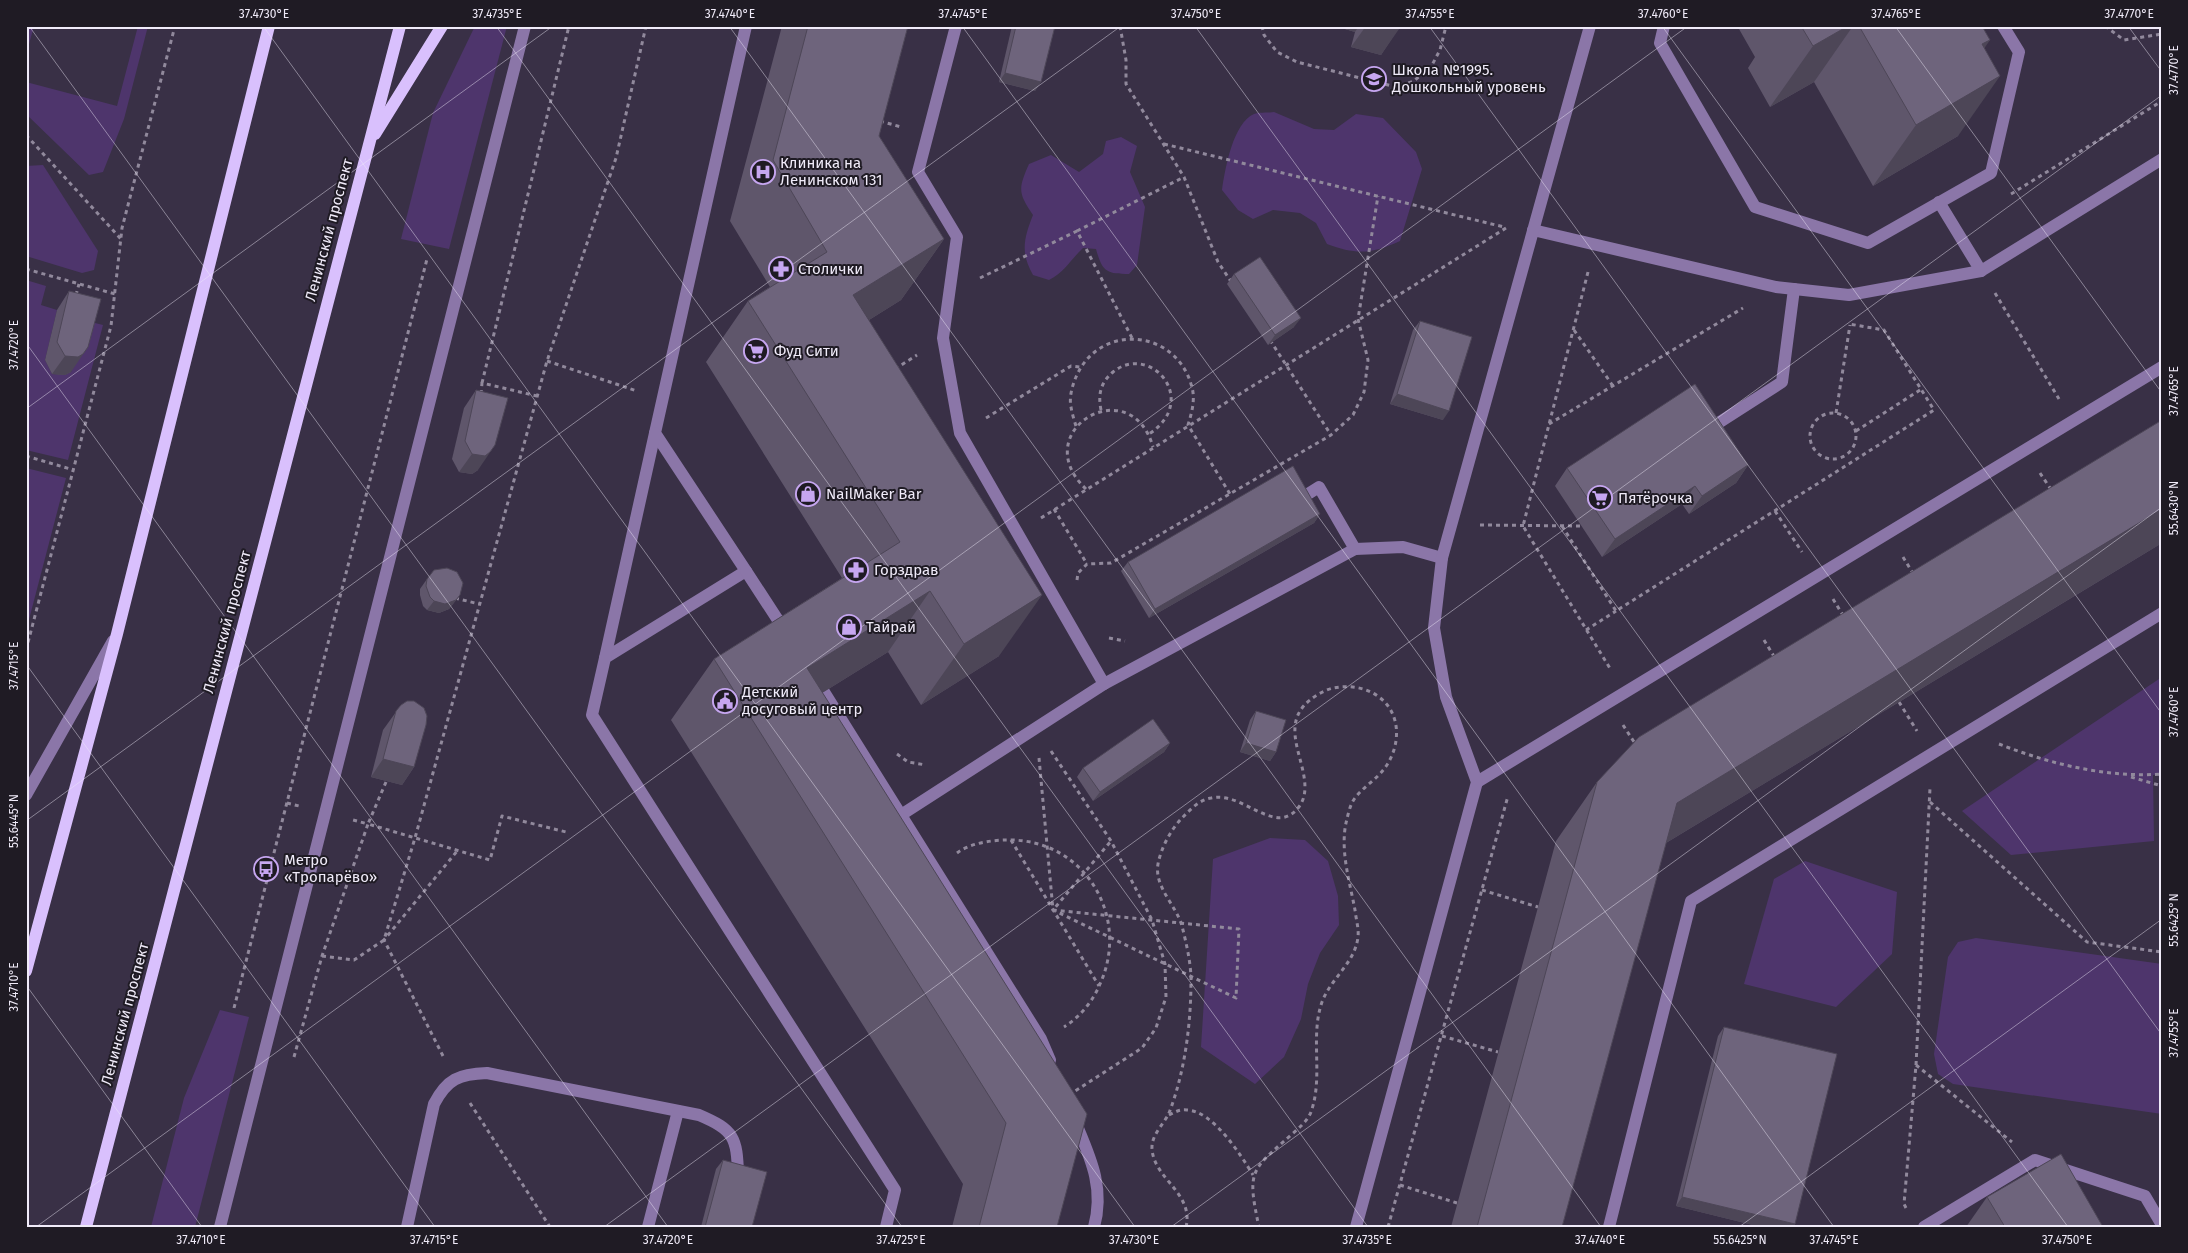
<svg xmlns="http://www.w3.org/2000/svg" width="2188" height="1253" viewBox="0 0 2188 1253" font-family="'Fira Sans',sans-serif">
	<style>
		.green { fill: #4e356c }
		.lines { fill: none; stroke-linecap: round; stroke-linejoin: round }
		.path { stroke: #91899c; stroke-width: 3; stroke-dasharray: 4 4; stroke-linecap: butt }
		.minor { stroke: #8b76a8; stroke-width: 12 }
		.major { stroke: #d9c0fd; stroke-width: 12 }
		.wall { fill: #5f566b }
		.shaded-wall { fill: #4d4657 }
		.building { fill: #6e647c; stroke: #4d4657 }
		.ticks { fill: none; stroke: #f0ebf9; stroke-width: 1; stroke-opacity: 0.45 }
		.labels { text-anchor: middle; stroke-width: 4; stroke-linejoin: round; paint-order: stroke }
		.poi-label { font-size: 15px; fill: #f0ebf9; stroke: #1f1b24; text-anchor: start }
		.street-label { font-size: 15px; fill: #f0ebf9; stroke: #1f1b24 }
		.neatline { fill: none; stroke: #f0ebf9; stroke-width: 2 }
		.ticks-label { font-size: 12px; text-anchor: middle; fill: #f0ebf9 }
	</style>
	<rect width="100%" height="100%" fill="#393046"/>
	<g class="green">
		<polygon points="26,26 34,26 26,55"/>
		<polygon points="138,26 148,26 124,119 103,172 89,175 26,114 26,82 117,106"/>
		<polygon points="475,26 507,26 449,249 401,239 433,113"/>
		<path d="M1274,112l40,17 20,1 22,-16 27,4 33,34 6,17 -22,72c-28,13 -44,14 -73,3l-11,-21 -16,-10 -27,-3 -20,9 -15,-9 -16,-20c3,-21 11,-67 32,-76 5,-2 14,-1 20,-2z"/>
		<path d="M1121,137l16,9 -7,26 15,35 -8,58 -8,9c-23,0 -27,-3 -33,-25l-13,-1c-12,11 -19,25 -34,32l-16,-5c-13,-23 -9,-37 0,-60 -15,-22 -15,-26 -4,-51l22,-9 28,17 24,-18 3,-13z"/>
		<polygon points="43,165 98,251 94,270 82,273 26,256 26,166"/>
		<polygon points="26,280 46,286 41,305 57,310 45,360 52,374 65,375 71,372 87,321 103,325 68,460 26,450"/>
		<polygon points="26,468 66,478 26,631"/>
		<polygon points="2162,677 2162,774 2153,775 2154,841 2011,855 1962,811"/>
		<polygon points="1270,838 1305,840 1328,861 1338,896 1339,925 1320,953 1308,984 1301,1019 1284,1057 1255,1084 1201,1047 1213,859"/>
		<polygon points="1805,861 1897,892 1892,954 1836,1007 1744,984 1774,879"/>
		<polygon points="1976,938 2162,964 2162,1114 1953,1084 1938,1074 1934,1054 1948,957 1958,942"/>
		<polygon points="220,1010 249,1017 195,1227 151,1227 184,1098"/>
	</g>
	<g class="lines">
		<g class="path">
			<polyline points="1120,26 1126,60 1126,84 1184,177 1218,262 1232,283"/>
			<polyline points="1262,26 1264,35 1277,52 1297,62 1396,87 1414,81 1432,65 1440,50 1446,26"/>
			<polyline points="2105,26 2124,40 2162,34"/>
			<polyline points="880,121 901,127"/>
			<polyline points="26,135 121,239"/>
			<polyline points="1164,144 1504,227"/>
			<polyline points="2011,194 2162,101"/>
			<polyline points="1077,231 1184,177"/>
			<polyline points="26,269 115,294"/>
			<polyline points="1588,272 1523,526 1611,670"/>
			<polyline points="980,278 1077,231 1132,338"/>
			<polyline points="1995,293 2059,399"/>
			<polyline points="76,295 79,284"/>
			<polyline points="1574,330 1613,386"/>
			<polyline points="1270,340 1331,435"/>
			<polyline points="547,361 637,391"/>
			<polyline points="895,369 917,355"/>
			<polyline points="482,383 569,26"/>
			<polyline points="481,394 482,383 537,396"/>
			<path d="M1101,410c-3,-15 -1,-27 12,-38 37,-30 88,28 36,62"/>
			<polyline points="1836,413 1850,325"/>
			<circle cx="1833" cy="436" r="23"/>
			<polyline points="986,418 1071,366 1080,367"/>
			<polyline points="1549,424 1743,308"/>
			<path d="M1076,426c-2,-6 -4,-13 -5,-19 -2,-9 1,-21 5,-30 23,-54 98,-49 115,7 5,14 1,28 -3,41l42,69"/>
			<polyline points="1856,431 1920,390"/>
			<polyline points="26,456 74,470"/>
			<polyline points="2040,473 2052,491"/>
			<path d="M1086,489c-61,-58 45,-120 67,-42"/>
			<polyline points="1054,509 1087,564"/>
			<polyline points="1775,511 1802,552"/>
			<polyline points="1041,518 1506,228"/>
			<polyline points="1480,525 1581,526"/>
			<polyline points="1562,526 1616,611 1934,410 1884,330 1849,324"/>
			<polyline points="1903,557 1914,575"/>
			<polyline points="1077,580 1078,573 1087,564 1111,563 1331,435 1353,415 1364,392 1368,360 1358,319 1378,196"/>
			<polyline points="455,598 479,604"/>
			<polyline points="1833,599 1844,617"/>
			<polyline points="1586,630 1616,611"/>
			<polyline points="1109,638 1125,641"/>
			<polyline points="1764,640 1775,658"/>
			<polyline points="26,650 111,326 122,228 175,26"/>
			<polyline points="1899,702 1917,731"/>
			<polyline points="1623,725 1636,745"/>
			<path d="M1999,744c51,20 108,34 163,30"/>
			<polyline points="1051,751 1111,841 1152,920 1165,964 1166,997 1156,1028 1142,1048 1072,1093"/>
			<polyline points="897,754 908,762 926,765"/>
			<polyline points="1039,758 1053,910 1236,998 1239,929 1053,910 1111,841"/>
			<polyline points="2131,777 2162,786"/>
			<polyline points="386,782 368,824 490,860 502,816 566,832"/>
			<polyline points="1930,802 2087,942 2162,952"/>
			<polyline points="287,803 299,806"/>
			<polyline points="1011,840 1099,986"/>
			<path d="M957,853c13,-10 35,-13 51,-13 76,-1 123,76 92,144 -7,17 -20,33 -36,43"/>
			<polyline points="1482,890 1538,907"/>
			<polyline points="322,956 354,960 384,940 415,838 547,361 616,158 646,26"/>
			<polyline points="234,1008 427,259"/>
			<polyline points="1442,1036 1498,1052"/>
			<polyline points="443,1056 384,940 458,850"/>
			<polyline points="294,1057 322,956 368,824 353,820"/>
			<polyline points="1916,1065 1930,788"/>
			<polyline points="470,1103 550,1227"/>
			<path d="M1169,1115c6,-3 11,-6 18,-5 26,1 54,45 66,65"/>
			<polyline points="1400,1185 1457,1203"/>
			<polyline points="1906,1208 1904,1204 1916,1065 2012,1142"/>
			<path d="M1186,1227c8,-34 -32,-48 -34,-78 -1,-14 12,-25 17,-36 16,-41 22,-90 22,-133 0,-17 -5,-38 -9,-54 -6,-21 -28,-39 -24,-62 3,-16 13,-35 25,-47 8,-8 16,-17 28,-19 22,-5 43,15 63,19 14,4 27,-8 30,-21 7,-31 -28,-69 6,-96 6,-5 15,-10 23,-12 16,-3 33,-1 46,9 23,17 22,50 5,72 -8,11 -21,18 -29,29 -5,6 -7,17 -9,25 -6,28 4,60 9,87 1,9 4,19 3,27 -3,26 -27,41 -36,65 -12,34 1,72 -10,107 -3,11 -12,18 -21,26 -41,36 -44,36 -32,92"/>
			<polyline points="1388,1227 1508,796"/>
		</g>
		<g class="minor">
			<polyline points="746,26 655,433 746,571 605,658 592,715 895,1190 886,1227"/>
			<polyline points="956,26 918,172 957,237 943,338 960,433 1104,684"/>
			<polyline points="1664,26 1660,43 1755,207 1868,243 1991,173 2019,52 2003,26"/>
			<polyline points="1939,202 1981,271"/>
			<polyline points="1533,230 1776,287 1849,295 1981,271 2162,159"/>
			<polyline points="1709,429 1782,382 1794,289"/>
			<polyline points="1300,499 1319,487 1355,549"/>
			<polyline points="746,571 787,634"/>
			<polyline points="605,658 655,433"/>
			<polyline points="824,692 1041,1039 1050,1060"/>
			<polyline points="1477,782 2162,367"/>
			<polyline points="26,795 113,641"/>
			<polyline points="901,815 1104,684 1355,549 1403,547 1442,558"/>
			<path d="M1075,1121c15,36 30,66 19,106"/>
			<polyline points="220,1227 525,26"/>
			<path d="M407,1227l27,-123c13,-25 25,-30 53,-31l212,42c35,15 38,22 39,60"/>
			<polyline points="648,1227 678,1111"/>
			<polyline points="1356,1227 1477,782 1446,697 1434,628 1442,558 1590,26"/>
			<polyline points="1609,1227 1691,901 2162,613"/>
			<polyline points="1924,1227 2035,1160 2145,1196 2162,1225"/>
		</g>
		<g class="major">
			<polyline points="375,134 442,26"/>
			<polyline points="26,971 117,634 269,26"/>
			<polyline points="86,1227 400,26"/>
		</g>
	</g>
	<g class="wall">
		<polygon points="782,26 908,26 879,136 944,239 901,300 869,320 999,656 921,705 888,652 822,693 1057,1227 952,1227 963,1184 671,720 714,659 842,578 706,362 748,301 770,287 730,221"/>
		<polygon points="1012,26 1055,26 1041,82 1035,91 999,82"/>
		<polygon points="1335,26 1400,26 1381,55 1351,47 1355,32"/>
		<polygon points="1741,26 1982,26 1985,48 1958,136 1873,186 1814,82 1770,107 1748,68 1755,57 1739,29"/>
		<polygon points="1234,274 1294,327 1268,345 1227,284"/>
		<polygon points="69,291 71,372 65,375 52,374 45,360 57,310"/>
		<polygon points="1420,321 1443,420 1390,404 1413,330"/>
		<polygon points="476,390 478,470 472,474 459,472 452,459 464,408"/>
		<polygon points="1748,465 1736,483 1689,514 1682,504 1602,557 1555,486 1567,468"/>
		<polygon points="1320,514 1314,523 1149,618 1121,571 1128,562"/>
		<polygon points="2162,543 1666,843 1562,1227 1451,1227 1556,841 1597,782"/>
		<polygon points="427,579 460,595 449,609 439,613 427,610 423,606 420,595 420,589"/>
		<polygon points="401,705 414,767 402,785 371,777 383,730"/>
		<polygon points="1256,711 1276,752 1270,761 1240,752 1250,720"/>
		<polygon points="1170,743 1164,752 1093,801 1077,777 1083,768"/>
		<polygon points="1724,1027 1795,1224 1793,1227 1761,1227 1676,1206 1718,1036"/>
		<polygon points="723,1160 752,1227 701,1227 716,1169"/>
		<polygon points="1987,1197 2103,1227 1966,1227"/>
	</g>
	<g class="shaded-wall">
		<polygon points="1335,26 1359,26 1355,32"/>
		<polygon points="1366,26 1389,26 1399,29 1381,55 1351,47"/>
		<polygon points="1848,26 1853,26 1814,82 1770,107 1813,46"/>
		<polygon points="1990,40 1948,101 1982,44"/>
		<polygon points="1005,73 1041,82 1035,91 999,82"/>
		<polygon points="2000,76 1958,136 1873,186 1916,125"/>
		<polygon points="944,239 901,300 811,356 853,295"/>
		<polygon points="1301,318 1294,327 1268,345 1275,335"/>
		<polygon points="88,347 71,372 65,375 52,374 65,356"/>
		<polygon points="1397,394 1449,411 1443,420 1390,404"/>
		<polygon points="495,445 478,470 472,474 459,472 472,454"/>
		<polygon points="1748,465 1736,483 1689,514 1702,496"/>
		<polygon points="1695,486 1682,504 1602,557 1615,539"/>
		<polygon points="2162,509 2162,543 1636,861 1677,803"/>
		<polygon points="1320,514 1314,523 1149,618 1155,609"/>
		<polygon points="930,591 888,652 764,729 807,668"/>
		<polygon points="460,595 449,609 439,613 427,610 434,601"/>
		<polygon points="1042,595 999,656 921,705 964,644"/>
		<polygon points="1170,743 1164,752 1093,801 1100,792"/>
		<polygon points="1246,743 1276,752 1270,761 1240,752"/>
		<polygon points="383,759 414,767 402,785 371,777"/>
		<polygon points="1682,1197 1795,1224 1793,1227 1761,1227 1676,1206"/>
	</g>
	<g class="building">
		<polygon points="808,26 908,26 879,136 944,239 853,295 1042,595 964,644 930,591 807,668 1087,1114 1057,1227 979,1227 1006,1123 714,659 900,542 748,301 827,252 773,160"/>
		<polygon points="1016,26 1055,26 1041,82 1005,73"/>
		<polygon points="1389,26 1400,26 1399,29"/>
		<polygon points="1801,26 1848,26 1813,46"/>
		<polygon points="1859,26 1982,26 1990,40 1982,44 2000,76 1916,125"/>
		<polygon points="1260,257 1301,318 1275,335 1234,274"/>
		<polygon points="69,291 101,299 88,347 83,354 78,357 65,356 57,342"/>
		<polygon points="1420,321 1472,337 1449,411 1397,394"/>
		<polygon points="1695,384 1748,465 1702,496 1695,486 1615,539 1567,468"/>
		<polygon points="476,390 508,398 495,445 490,452 485,456 472,454 465,441"/>
		<polygon points="2162,420 2162,509 1677,803 1562,1227 1477,1227 1597,782 1639,737"/>
		<polygon points="1293,466 1320,514 1155,609 1128,562"/>
		<polygon points="447,568 457,572 463,583 460,595 456,600 445,604 434,601 430,597 426,586 427,579 434,570"/>
		<polygon points="407,701 414,701 424,708 427,716 426,725 414,767 383,759 396,711 401,705"/>
		<polygon points="1256,711 1286,720 1276,752 1246,743"/>
		<polygon points="1153,719 1170,743 1100,792 1083,768"/>
		<polygon points="1724,1027 1837,1054 1795,1224 1682,1197"/>
		<polygon points="2061,1154 2103,1227 2005,1227 1987,1197"/>
		<polygon points="723,1160 767,1172 752,1227 705,1227"/>
	</g>
	<path class="ticks" d="M29,26l873,1201M263,26l872,1201M496,26l872,1201M729,26l872,1201M962,26l872,1201M1195,26l873,1201M1429,26l733,1009M1662,26l500,688M1895,26l267,367M2128,26l34,46M26,343l642,884M26,409l527,-383M26,664l409,563M26,821l1095,-795M26,985l176,242M36,1227l1652,-1201M604,1227l1558,-1132M1171,1227l991,-720M1739,1227l423,-308"/>
	<defs>
		<symbol id="school-ring" viewBox="-11 -11 22 22"><circle r="9.5" fill="#1f1b24" stroke="#c6a6f0" stroke-width="1.5"/><path d="M0-5L7-2L0 1L-7-2ZM-4 1L0 2.5L4 1V4Q0 6-4 4Z" fill="#c6a6f0"/></symbol>
		<symbol id="hospital-ring" viewBox="-11 -11 22 22"><circle r="9.5" fill="#1f1b24" stroke="#c6a6f0" stroke-width="1.5"/><path d="M-5-5h3v3.5h4V-5h3V5h-3V1.5h-4V5h-3Z" fill="#c6a6f0"/></symbol>
		<symbol id="pharmacy-ring" viewBox="-11 -11 22 22"><circle r="9.5" fill="#1f1b24" stroke="#c6a6f0" stroke-width="1.5"/><path d="M-2-6h4v4h4v4h-4v4h-4v-4h-4v-4h4Z" fill="#c6a6f0"/></symbol>
		<symbol id="supermarket-ring" viewBox="-11 -11 22 22"><circle r="9.5" fill="#1f1b24" stroke="#c6a6f0" stroke-width="1.5"/><path d="M-6-5.5h2.5l.6 2H6L4.5 2H-2.5L-4.4-4H-6ZM-1.5 3.2a1.3 1.3 0 1 0 .1 0ZM3 3.2a1.3 1.3 0 1 0 .1 0Z" fill="#c6a6f0"/></symbol>
		<symbol id="shop-ring" viewBox="-11 -11 22 22"><circle r="9.5" fill="#1f1b24" stroke="#c6a6f0" stroke-width="1.5"/><path d="M-5-2.5h2.3a2.7 3.5 0 0 1 5.4 0H5L5.5 6h-11ZM-1.5-2.5h3a1.5 2.3 0 0 0-3 0Z" fill="#c6a6f0"/></symbol>
		<symbol id="civic-ring" viewBox="-11 -11 22 22"><circle r="9.5" fill="#1f1b24" stroke="#c6a6f0" stroke-width="1.5"/><path d="M-.6-6.5H3V-4.5H.6V-3L4-1V1h2V6H-6V1h2V-1L-.6-3ZM-1.2 2.5V6h2.4V2.5Z" fill="#c6a6f0"/></symbol>
		<symbol id="bus-ring" viewBox="-11 -11 22 22"><circle r="9.5" fill="#1f1b24" stroke="#c6a6f0" stroke-width="1.5"/><path d="M-5-6H5V4H4V6H2V4H-2V6H-4V4H-5ZM-3.5-4V0h7V-4ZM-3.5 1.2v1.5H-2V1.2ZM2 1.2v1.5H3.5V1.2Z" fill="#c6a6f0"/></symbol>
	</defs>
	<g fill-rule="evenodd">
		<use href="#school-ring" x="1360" y="65" width="28" height="28"/>
		<use href="#hospital-ring" x="749" y="158" width="28" height="28"/>
		<use href="#pharmacy-ring" x="767" y="255" width="28" height="28"/>
		<use href="#supermarket-ring" x="742" y="337" width="28" height="28"/>
		<use href="#shop-ring" x="794" y="480" width="28" height="28"/>
		<use href="#supermarket-ring" x="1586" y="484" width="28" height="28"/>
		<use href="#pharmacy-ring" x="842" y="556" width="28" height="28"/>
		<use href="#shop-ring" x="835" y="613" width="28" height="28"/>
		<use href="#civic-ring" x="711" y="687" width="28" height="28"/>
		<use href="#bus-ring" x="252" y="855" width="28" height="28"/>
	</g>
	<g class="labels">
		<g class="poi-label">
			<text x="1392" y="75">Школа №1995.<tspan x="1392" dy="17">Дошкольный уровень</tspan></text>
			<text x="780" y="168">Клиника на<tspan x="780" dy="17">Ленинском 131</tspan></text>
			<text x="798" y="274">Столички</text>
			<text x="774" y="356">Фуд Сити</text>
			<text x="826" y="499">NailMaker Bar</text>
			<text x="1618" y="503">Пятёрочка</text>
			<text x="874" y="575">Горздрав</text>
			<text x="866" y="632">Тайрай</text>
			<text x="742" y="697">Детский<tspan x="742" dy="17">досуговый центр</tspan></text>
			<text x="284" y="865">Метро<tspan x="284" dy="17">«Тропарёво»</tspan></text>
		</g>
		<g class="street-label">
			<text transform="translate(329 230) rotate(-75)" y="5">Ленинский проспект</text>
			<text transform="translate(227 622) rotate(-75)" y="5">Ленинский проспект</text>
			<text transform="translate(125 1014) rotate(-75)" y="5">Ленинский проспект</text>
		</g>
	</g>
	<rect width="2188" height="1253" fill="none" stroke="#1f1b24" stroke-width="55"/>
	<rect x="28" y="28" width="2132" height="1198" class="neatline"/>
	<g class="ticks-label">
		<text x="264" y="18">37.4730°E</text>
		<text x="497" y="18">37.4735°E</text>
		<text x="730" y="18">37.4740°E</text>
		<text x="963" y="18">37.4745°E</text>
		<text x="1196" y="18">37.4750°E</text>
		<text x="1430" y="18">37.4755°E</text>
		<text x="1663" y="18">37.4760°E</text>
		<text x="1896" y="18">37.4765°E</text>
		<text x="2129" y="18">37.4770°E</text>
		<text transform="translate(2174 70) rotate(-90)" y="4">37.4770°E</text>
		<text transform="translate(14 345) rotate(-90)" y="4">37.4720°E</text>
		<text transform="translate(2174 391) rotate(-90)" y="4">37.4765°E</text>
		<text transform="translate(2174 508) rotate(-90)" y="4">55.6430°N</text>
		<text transform="translate(14 666) rotate(-90)" y="4">37.4715°E</text>
		<text transform="translate(2174 712) rotate(-90)" y="4">37.4760°E</text>
		<text transform="translate(14 821) rotate(-90)" y="4">55.6445°N</text>
		<text transform="translate(2174 920) rotate(-90)" y="4">55.6425°N</text>
		<text transform="translate(14 987) rotate(-90)" y="4">37.4710°E</text>
		<text transform="translate(2174 1033) rotate(-90)" y="4">37.4755°E</text>
		<text x="201" y="1244">37.4710°E</text>
		<text x="434" y="1244">37.4715°E</text>
		<text x="668" y="1244">37.4720°E</text>
		<text x="901" y="1244">37.4725°E</text>
		<text x="1134" y="1244">37.4730°E</text>
		<text x="1367" y="1244">37.4735°E</text>
		<text x="1600" y="1244">37.4740°E</text>
		<text x="1740" y="1244">55.6425°N</text>
		<text x="1834" y="1244">37.4745°E</text>
		<text x="2067" y="1244">37.4750°E</text>
	</g>
</svg>
